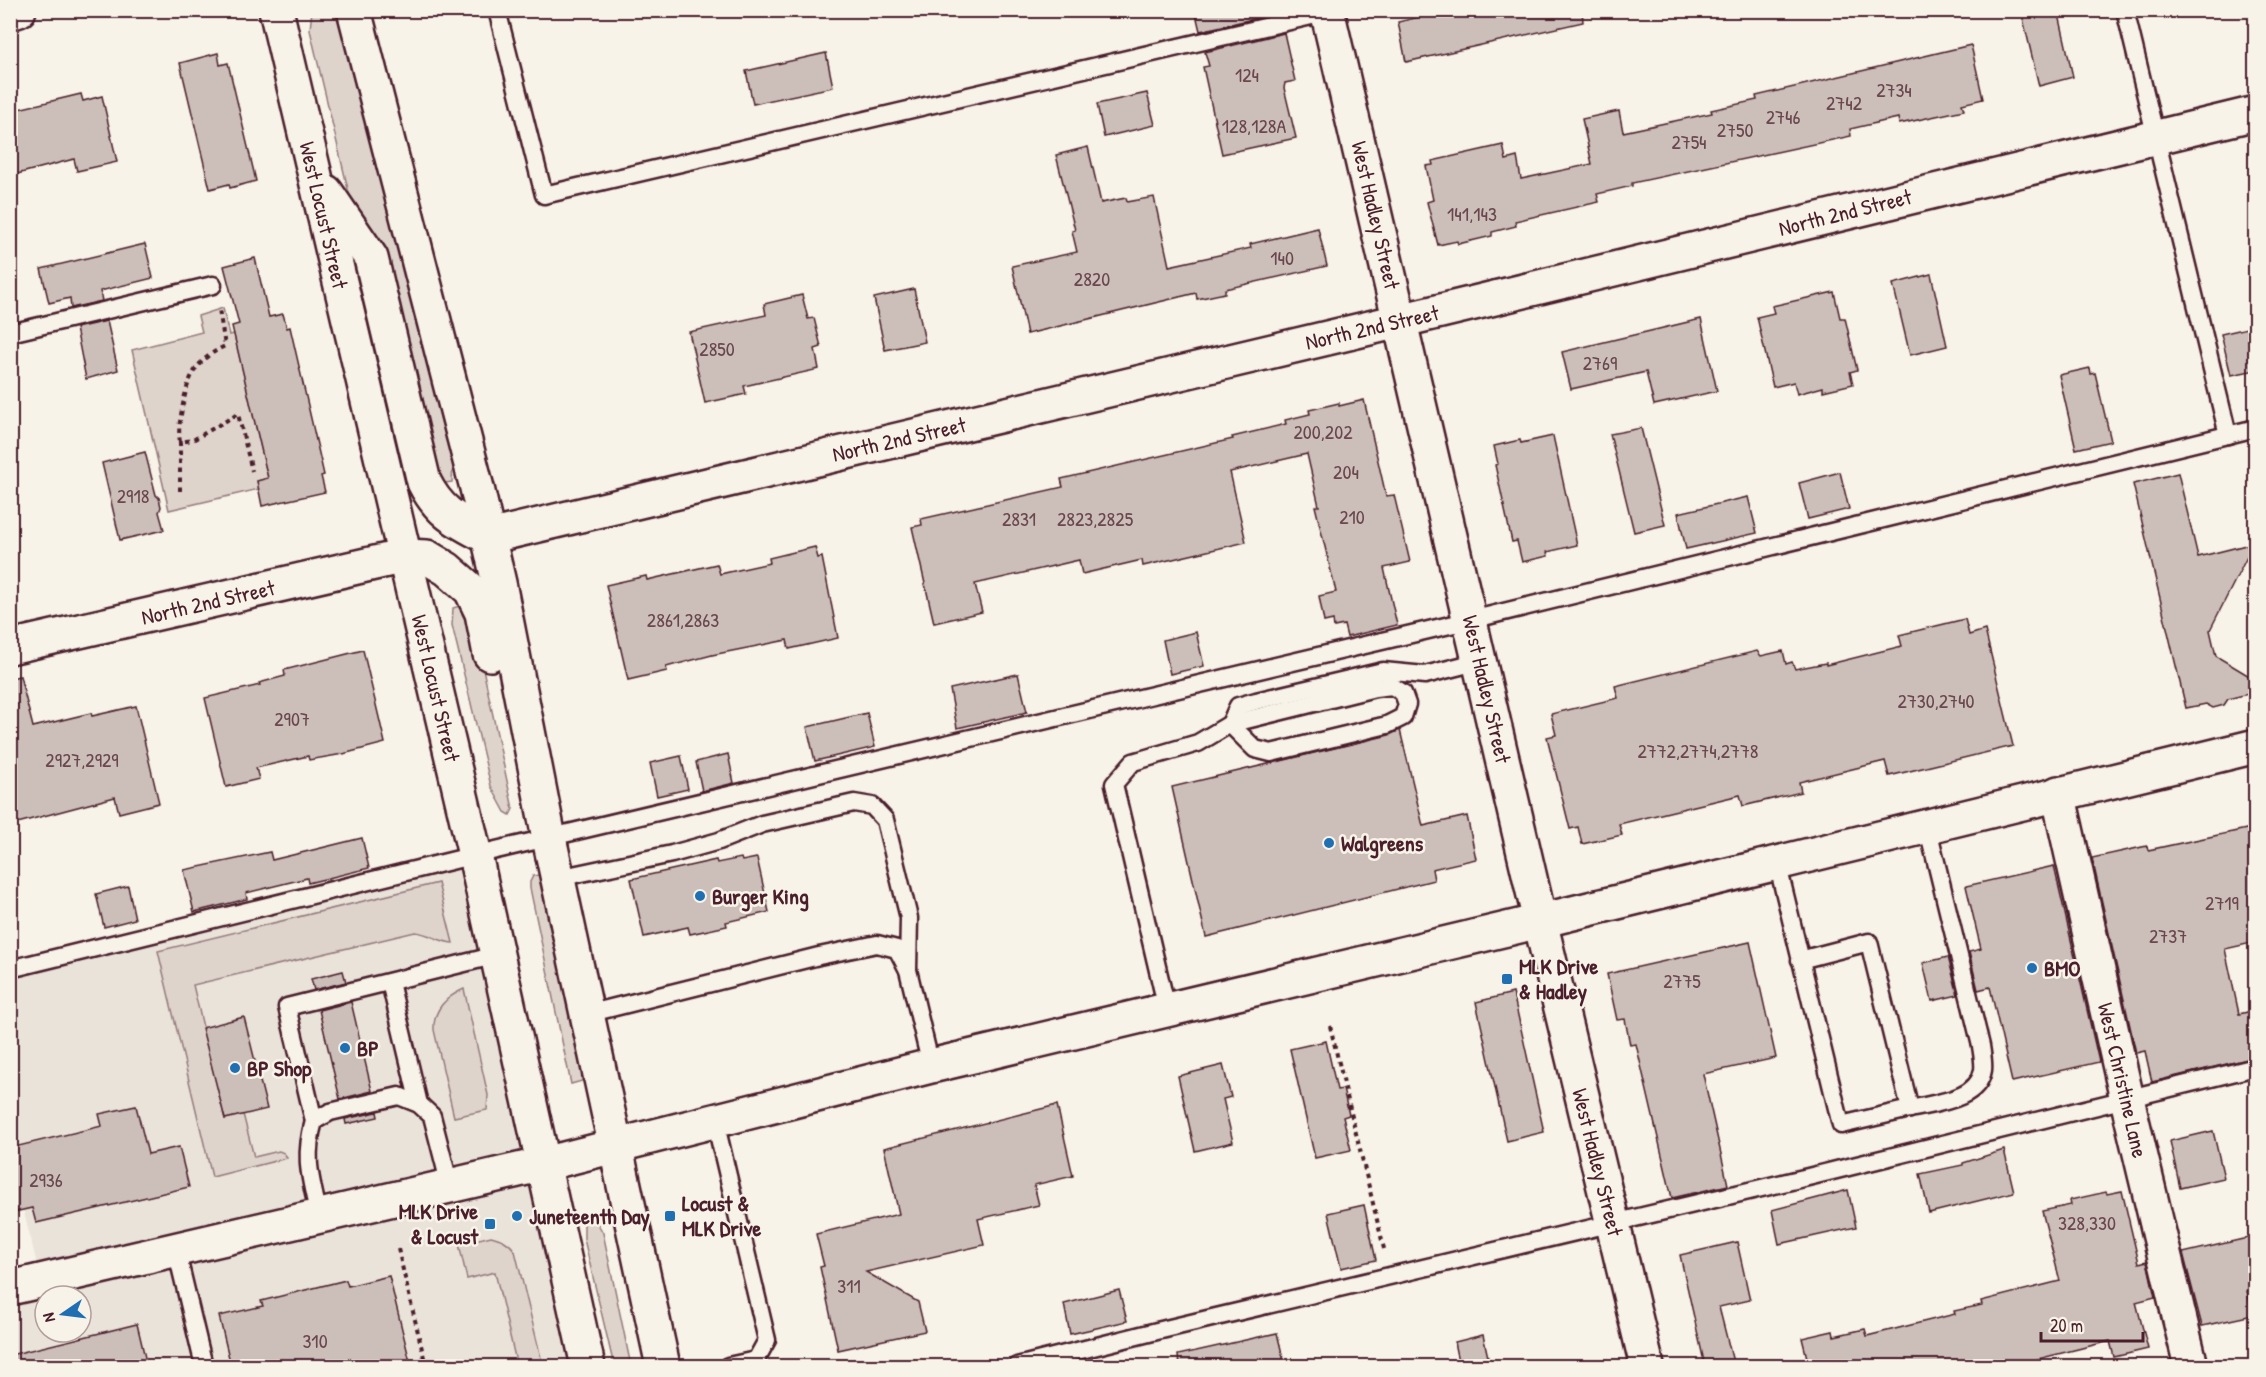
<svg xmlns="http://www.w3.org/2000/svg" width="2266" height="1377" viewBox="0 0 2266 1377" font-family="'Patrick Hand',sans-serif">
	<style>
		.built { fill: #eae3da; fill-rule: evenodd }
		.green { fill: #ded4cc; stroke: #947a7c; stroke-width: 1.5 }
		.building { fill: #ccbfb9; stroke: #4a1f2b; stroke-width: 1.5 }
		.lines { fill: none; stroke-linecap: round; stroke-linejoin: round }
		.lane-casing { stroke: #4a1f2b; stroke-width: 21 }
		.street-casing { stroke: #4a1f2b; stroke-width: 38 }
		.secondary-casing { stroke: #4a1f2b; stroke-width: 38 }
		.path { stroke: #4a1f2b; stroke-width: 4; stroke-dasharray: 4.5 4.5; stroke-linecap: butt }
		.lane { stroke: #f7f3e8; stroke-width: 16 }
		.street { stroke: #f7f3e8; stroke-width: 33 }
		.secondary { stroke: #f7f3e8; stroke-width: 33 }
		.poi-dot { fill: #1f6fb2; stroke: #f7f3e8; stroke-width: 2 }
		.labels { text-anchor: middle; stroke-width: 5; stroke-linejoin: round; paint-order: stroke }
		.number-label { font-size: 20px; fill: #6a474e }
		.street-label { font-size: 22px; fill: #4a1f2b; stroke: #f7f3e8 }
		.poi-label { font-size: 22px; font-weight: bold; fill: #4a1f2b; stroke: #f7f3e8; text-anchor: start }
	</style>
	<rect width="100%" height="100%" fill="#f7f3e8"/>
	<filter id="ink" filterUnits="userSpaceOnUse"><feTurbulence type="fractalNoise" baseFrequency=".0167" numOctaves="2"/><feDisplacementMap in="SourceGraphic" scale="12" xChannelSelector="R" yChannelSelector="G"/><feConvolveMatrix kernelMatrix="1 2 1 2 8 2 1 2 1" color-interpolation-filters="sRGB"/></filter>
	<g filter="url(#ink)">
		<path class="built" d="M475,855l114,511h-578v-78l30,-8 -30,-119 -1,-192zM45,1296h36v36h-36z"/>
		<g class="green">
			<polygon points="312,10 339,11 348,29 453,463 452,482 438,484 352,206 310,30"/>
			<polygon points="223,308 229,335 234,334 268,478 257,481 259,489 169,510 132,350 202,332 198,316"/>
			<polygon points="466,604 473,622 513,809 510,815 505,812 491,786 452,625 453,608"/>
			<polygon points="539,875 543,880 581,1067 582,1081 571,1084 530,888 530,882 533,876"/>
			<path d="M438,883l15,60c-14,-1 -24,-10 -38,-11l-222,53 32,134 18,-5 11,43 25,-6 5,2 3,5 -75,19 -54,-226z"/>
			<path d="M464,989l24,106 -1,15 -33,7 -20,-87c-1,-21 12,-33 30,-41z"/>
			<polygon points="592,1213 603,1233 631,1366 614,1366 584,1239 584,1215"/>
			<path d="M491,1236c11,3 18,6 24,15l28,115h-26l-22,-94 -28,7 -8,-35z"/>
		</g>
		<g class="building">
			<polygon points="1195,10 1278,10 1279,13 1200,31"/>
			<polygon points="1449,10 1582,10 1583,22 1406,62 1398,22"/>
			<polygon points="2021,10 2058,10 2073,77 2039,86"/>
			<polygon points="1284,33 1295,81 1285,83 1284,88 1296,138 1222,154 1203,67 1209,66 1205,52"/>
			<polygon points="1971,45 1983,99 1962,104 1964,110 1899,124 1898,118 1850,129 1851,136 1632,183 1632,186 1597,194 1599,202 1515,221 1516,226 1492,232 1492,236 1458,244 1457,241 1438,245 1427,202 1433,200 1426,166 1433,165 1432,161 1503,145 1506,160 1517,157 1521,179 1592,164 1582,119 1619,111 1623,132 1712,113 1711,110 1757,100 1756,96"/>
			<polygon points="218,53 220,65 228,63 256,181 230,188 229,184 210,189 180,63"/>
			<polygon points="826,53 833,87 753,104 746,71"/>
			<polygon points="1147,93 1155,125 1104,137 1097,104"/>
			<polygon points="81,94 83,101 102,96 117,162 77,171 74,159 17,174 10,149 10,111"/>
			<polygon points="1088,147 1101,203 1126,198 1127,202 1154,197 1169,266 1251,248 1250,244 1318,228 1327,266 1225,289 1225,293 1197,299 1196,293 1027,334 1012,266 1077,252 1072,231 1075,230 1056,155"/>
			<polygon points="145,244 153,278 100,291 102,301 71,308 70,298 49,303 41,269"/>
			<polygon points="255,258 269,317 283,314 287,328 290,327 324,475 321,476 325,492 262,506 257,481 268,478 232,326 239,324 224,266"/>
			<polygon points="1931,274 1947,346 1910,355 1893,284"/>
			<polygon points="914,289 925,342 885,350 874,298"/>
			<polygon points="1834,292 1840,318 1845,318 1857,370 1850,372 1853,384 1823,391 1823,387 1797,394 1794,382 1773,387 1757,317 1774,313 1772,306"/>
			<polygon points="802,295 808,319 814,318 821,347 815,349 819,369 744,386 746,394 705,403 689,332 766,315 764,304"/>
			<polygon points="1701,319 1717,391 1654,405 1646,372 1571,389 1562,352"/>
			<polygon points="107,321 118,370 86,379 76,328"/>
			<polygon points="2256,326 2256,370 2231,375 2221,334"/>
			<polygon points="2090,368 2091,374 2095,373 2111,441 2076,449 2059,375"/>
			<polygon points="1364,400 1386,496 1394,495 1410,562 1384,568 1397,625 1347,637 1344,625 1334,627 1333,620 1324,622 1319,596 1336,592 1315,506 1319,506 1307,454 1230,472 1246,542 1143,566 1142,560 1082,574 1079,560 975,584 982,612 934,623 912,527 922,525 921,519 1063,487 1061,479 1233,439 1232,437 1286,424 1285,420 1310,414 1309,410 1339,403 1339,406"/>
			<polygon points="1641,428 1665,525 1634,532 1610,434"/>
			<polygon points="1553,436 1577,545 1547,552 1548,556 1522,562 1517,541 1512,542 1495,465 1498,464 1494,446 1520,440 1521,443"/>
			<polygon points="145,452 156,495 159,498 161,507 159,512 164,530 120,540 102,463"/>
			<polygon points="1840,472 1849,509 1808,519 1799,483"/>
			<polygon points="2178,473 2198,557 2254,543 2210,630 2216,656 2256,680 2256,692 2228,699 2224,705 2213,708 2206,704 2186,708 2133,484"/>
			<polygon points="1748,497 1757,533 1686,549 1678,513"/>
			<polygon points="815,547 818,558 822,557 838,638 789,649 787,640 712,655 666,667 667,671 628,680 606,585 646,576 647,580 717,564 720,574 770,563 769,558"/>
			<polygon points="1965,619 1969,635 1985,630 2013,746 1889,776 1885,761 1799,782 1801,792 1743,806 1740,795 1619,824 1622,835 1582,844 1578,827 1570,829 1547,737 1556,735 1551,714 1618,698 1615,686 1757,651 1761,656 1783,651 1786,664 1792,662 1795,669 1826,663 1826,665 1902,646 1899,635"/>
			<polygon points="1196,632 1204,666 1170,674 1163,640"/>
			<polygon points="363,650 385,743 343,754 309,760 308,756 256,768 259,779 226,787 205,698 260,685 259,683 285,676 284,670"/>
			<polygon points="1018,674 1027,712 957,728 950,689"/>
			<polygon points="20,676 33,727 91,713 92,716 136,706 159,803 119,813 115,797 10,825 10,678"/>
			<polygon points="867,713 875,747 815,761 807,727"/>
			<polygon points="1400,730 1423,826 1467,816 1476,859 1432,869 1434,880 1206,937 1172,787 1389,735"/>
			<polygon points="728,754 734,783 702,791 696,762"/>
			<polygon points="681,756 688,789 657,796 650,763"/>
			<polygon points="2256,827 2256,942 2225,949 2239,1014 2252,1011 2256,1025 2256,1057 2152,1082 2145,1051 2136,1053 2092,858 2147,846 2148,850"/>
			<polygon points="362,838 369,868 308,883 307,878 246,893 247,899 194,912 184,870 270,852 272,860"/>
			<polygon points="741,858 742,861 757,858 769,912 726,922 727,926 690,934 688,927 644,937 631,879 716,860 717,863"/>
			<polygon points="2054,866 2099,1062 2012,1082 1990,987 1978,990 1969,952 1981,949 1966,886"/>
			<polygon points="128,886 135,919 104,927 96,894"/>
			<polygon points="1750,942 1776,1058 1703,1074 1728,1185 1672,1198 1636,1044 1630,1045 1625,1019 1617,1020 1607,974"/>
			<polygon points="1948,957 1958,995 1932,1001 1923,963"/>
			<polygon points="343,971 346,982 314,990 311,979"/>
			<polygon points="1513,993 1544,1132 1507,1141 1476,1002"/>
			<polygon points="351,1002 372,1091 340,1099 319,1010"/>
			<polygon points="244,1017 267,1109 225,1119 202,1028"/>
			<polygon points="1326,1041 1337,1090 1343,1089 1349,1115 1343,1117 1351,1150 1315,1158 1290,1049"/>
			<polygon points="1223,1065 1231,1097 1223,1099 1233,1142 1195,1151 1178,1076"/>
			<polygon points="1057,1105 1073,1176 1034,1185 1039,1205 978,1219 984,1245 866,1272 918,1302 925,1331 838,1350 820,1267 824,1266 816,1234 899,1214 884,1148"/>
			<polygon points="136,1106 148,1154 179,1147 189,1187 36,1223 32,1208 10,1213 10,1148 102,1126 99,1114"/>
			<polygon points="377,1112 378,1117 346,1124 345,1119"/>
			<polygon points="2213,1131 2224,1178 2180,1188 2170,1141"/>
			<polygon points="2004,1150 2014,1192 1929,1213 1920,1174 1963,1165 1963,1163"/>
			<polygon points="1848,1190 1856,1227 1779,1244 1772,1210"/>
			<polygon points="2122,1191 2139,1263 2147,1261 2155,1297 2136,1302 2148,1349 2114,1357 2110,1341 2010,1366 1809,1366 1802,1338 1833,1331 1834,1336 1865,1329 1867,1336 1955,1314 1954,1311 1982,1305 1981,1301 2060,1281 2042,1211 2071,1205 2070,1200 2106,1192 2107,1194"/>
			<polygon points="1364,1205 1376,1260 1341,1268 1328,1213"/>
			<polygon points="2256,1236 2256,1289 2247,1291 2253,1315 2202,1326 2183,1253"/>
			<polygon points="1737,1242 1750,1300 1719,1307 1734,1366 1705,1366 1680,1255"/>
			<polygon points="389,1276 411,1366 231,1366 219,1316 263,1306 261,1301 346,1280 348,1286"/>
			<polygon points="1119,1290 1127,1321 1070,1334 1064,1304"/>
			<polygon points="137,1324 147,1366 10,1366 10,1355"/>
			<polygon points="1277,1333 1285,1366 1179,1366 1178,1355"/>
			<polygon points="1483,1335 1490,1366 1460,1366 1455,1342"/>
		</g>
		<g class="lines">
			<defs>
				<g id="lane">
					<polyline points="497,10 544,195 1333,11"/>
					<polyline points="2125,10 2228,435"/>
					<polyline points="10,333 213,285"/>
					<polyline points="1230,724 1238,706 1256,701 1383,671 1425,675 1480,661"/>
					<polyline points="1777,862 1841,1125 1910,1109 1869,942 1800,960"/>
					<polyline points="558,878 672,854 719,841 762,824 854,803 872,806 885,820 909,918 908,970"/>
					<polyline points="10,969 475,855 1471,620 2256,428"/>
					<polyline points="390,982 419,1104"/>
					<polyline points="1167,1009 1114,784 1133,762 1198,743 1230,724 1375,688 1392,686 1403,693 1407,704 1403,717 1387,725 1271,753 1255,749 1230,724"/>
					<polyline points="587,1014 819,956 877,944 897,949 908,970 931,1066"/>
					<path d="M1910,1109c24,-6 68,-8 73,-39 1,-7 -1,-17 -2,-24l-54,-221"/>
					<polyline points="314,1121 287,1007 497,955"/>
					<polyline points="715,1121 767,1340 756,1360 757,1366"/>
					<path d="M319,1216c-8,-37 -16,-57 -5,-95l16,-9 69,-16 20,8 13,12 18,70"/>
					<polyline points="176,1249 204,1366"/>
					<polyline points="728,1366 756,1360"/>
					<polyline points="1017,1366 1157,1331 1808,1177 2256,1067"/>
				</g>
				<g id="street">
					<polyline points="1327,10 1540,921 1647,1366"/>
					<polyline points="10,13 19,10"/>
					<polyline points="488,537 1441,311 2256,113"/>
					<polyline points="10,647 405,556"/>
					<polyline points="2058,793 2127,1099 2191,1366"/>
				</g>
				<g id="secondary">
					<polyline points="276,10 475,855 588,1366"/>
					<polyline points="354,10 477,488 499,583 549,838 663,1366"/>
					<path d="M326,192l45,66 53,224c16,32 34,39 64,55"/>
					<polyline points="405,556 427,557 447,569 471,590 482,613 490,654"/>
					<polyline points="10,1288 544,1164 931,1066 1540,921 2256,746"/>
				</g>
			</defs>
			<use href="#lane" class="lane-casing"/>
			<use href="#street" class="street-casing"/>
			<use href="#secondary" class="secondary-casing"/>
			<g class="path">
				<path d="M180,442c-2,-12 0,-21 2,-33 6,-31 12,-48 43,-63l-6,-37"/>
				<polyline points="180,491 180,442 193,440 238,414 252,471"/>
				<polyline points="1330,1026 1385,1253"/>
				<polyline points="398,1249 426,1366"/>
			</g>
			<use href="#lane" class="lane"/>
			<use href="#street" class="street"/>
			<use href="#secondary" class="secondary"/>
		</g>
	</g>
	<g class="poi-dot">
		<circle cx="1329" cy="843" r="6"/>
		<circle cx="700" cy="896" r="6"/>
		<circle cx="2032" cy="968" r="6"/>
		<rect x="1501" y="973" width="12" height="12" rx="3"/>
		<circle cx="345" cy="1048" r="6"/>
		<circle cx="235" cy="1068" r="6"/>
		<circle cx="517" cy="1216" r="6"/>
		<rect x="664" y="1210" width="12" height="12" rx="3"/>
		<rect x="484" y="1218" width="12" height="12" rx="3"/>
	</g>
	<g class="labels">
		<g class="number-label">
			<text x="1247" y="82">124</text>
			<text x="1894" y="97">2734</text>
			<text x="1844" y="110">2742</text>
			<text x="1783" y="124">2746</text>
			<text x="1254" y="133">128,128A</text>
			<text x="1735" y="137">2750</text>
			<text x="1689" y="149">2754</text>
			<text x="1472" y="221">141,143</text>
			<text x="1282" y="265">140</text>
			<text x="1092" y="286">2820</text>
			<text x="717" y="356">2850</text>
			<text x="1600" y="370">2769</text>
			<text x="1323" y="439">200,202</text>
			<text x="1346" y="479">204</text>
			<text x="133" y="503">2918</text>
			<text x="1352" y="524">210</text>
			<text x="1019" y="526">2831</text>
			<text x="1095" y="526">2823,2825</text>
			<text x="683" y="627">2861,2863</text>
			<text x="1936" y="708">2730,2740</text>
			<text x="292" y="726">2907</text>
			<text x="1698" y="758">2772,2774,2778</text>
			<text x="82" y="767">2927,2929</text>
			<text x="2222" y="910">2719</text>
			<text x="2168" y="943">2737</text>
			<text x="1682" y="988">2775</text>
			<text x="46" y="1187">2936</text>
			<text x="2087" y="1230">328,330</text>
			<text x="849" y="1293">311</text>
			<text x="315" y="1348">310</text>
		</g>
		<g class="street-label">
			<text transform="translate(1845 212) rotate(-14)" y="8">North 2nd Street</text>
			<text transform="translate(324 215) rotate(77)" y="8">West Locust Street</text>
			<text transform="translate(1376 215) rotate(77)" y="8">West Hadley Street</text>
			<text transform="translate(1372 327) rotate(-13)" y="8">North 2nd Street</text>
			<text transform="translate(899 439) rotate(-13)" y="8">North 2nd Street</text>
			<text transform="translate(208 602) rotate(-13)" y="8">North 2nd Street</text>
			<text transform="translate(436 688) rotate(77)" y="8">West Locust Street</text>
			<text transform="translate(1487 689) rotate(77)" y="8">West Hadley Street</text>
			<text transform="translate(2123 1080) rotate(77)" y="8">West Christine Lane</text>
			<text transform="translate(1598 1162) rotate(76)" y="8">West Hadley Street</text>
		</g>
		<g class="poi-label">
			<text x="1341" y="851">Walgreens</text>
			<text x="712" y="904">Burger King</text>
			<text x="1519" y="974">MLK Drive<tspan x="1519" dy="25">&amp; Hadley</tspan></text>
			<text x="2044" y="976">BMO</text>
			<text x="357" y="1056">BP</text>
			<text x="247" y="1076">BP Shop</text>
			<text x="682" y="1211">Locust &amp;<tspan x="682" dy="25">MLK Drive</tspan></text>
			<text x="478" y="1219" text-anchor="end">MLK Drive<tspan x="478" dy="25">&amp; Locust</tspan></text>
			<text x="529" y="1224">Juneteenth Day</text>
		</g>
	</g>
	<rect width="2266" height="1377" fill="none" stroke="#f7f3e8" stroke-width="36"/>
	<rect x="18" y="18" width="2230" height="1341" fill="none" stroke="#4a1f2b" stroke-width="2" filter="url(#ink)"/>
	<g transform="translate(63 1314) rotate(256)"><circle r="28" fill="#f7f3e8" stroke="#b29e9c" stroke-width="1.5"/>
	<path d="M0-4.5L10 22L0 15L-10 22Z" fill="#1f6fb2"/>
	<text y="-9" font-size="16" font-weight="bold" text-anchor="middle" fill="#4a1f2b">N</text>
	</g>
	<path d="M2041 1332v9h102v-9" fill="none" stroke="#4a1f2b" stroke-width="3"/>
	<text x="2050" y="1332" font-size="18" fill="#4a1f2b" stroke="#f7f3e8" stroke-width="4.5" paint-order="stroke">20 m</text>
</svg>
